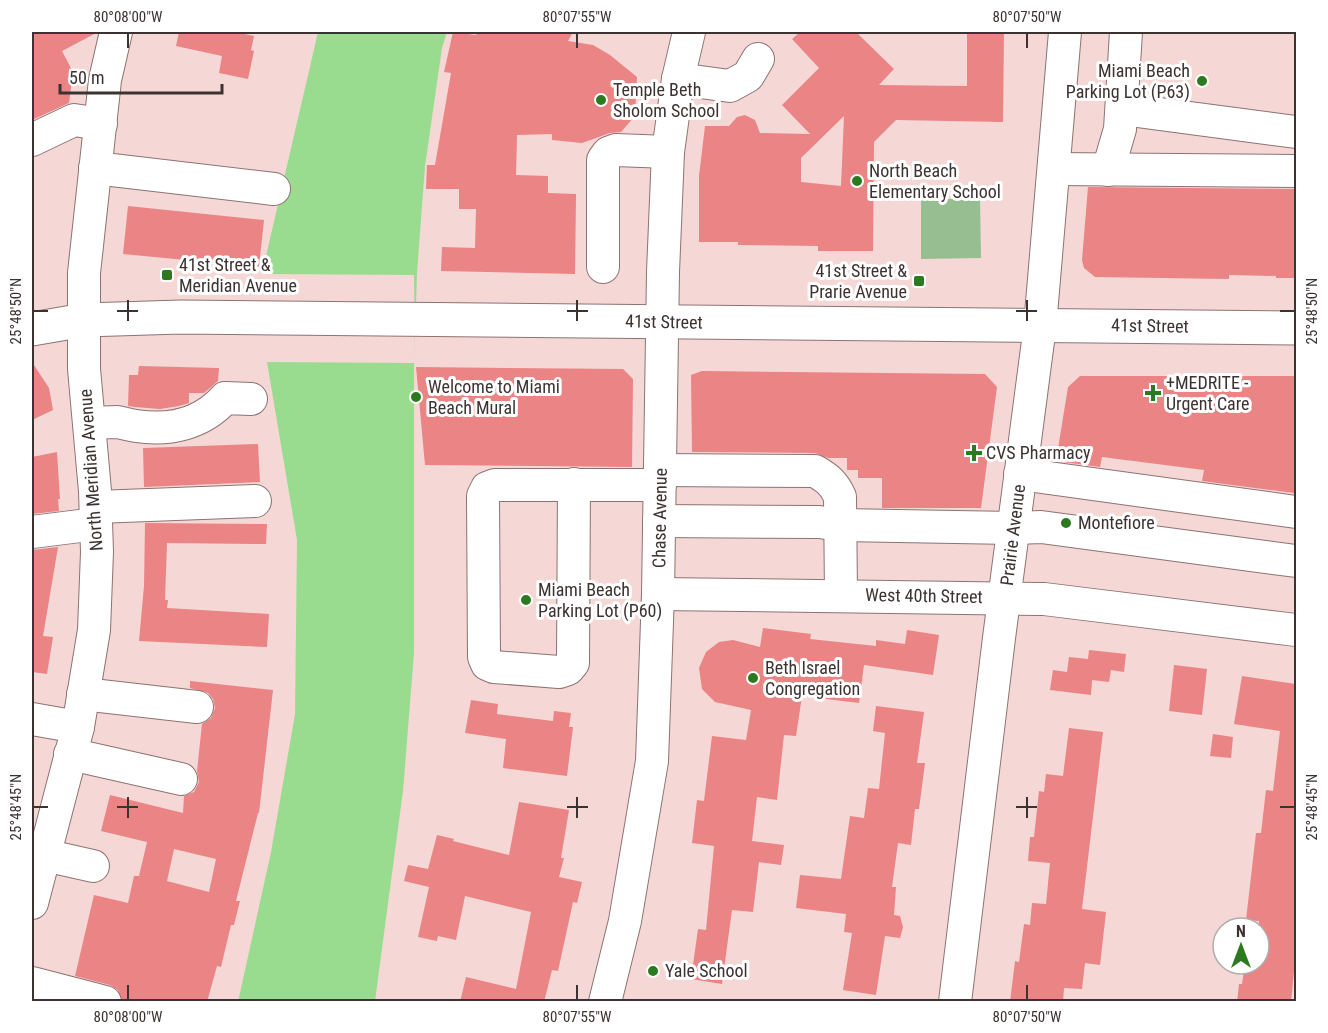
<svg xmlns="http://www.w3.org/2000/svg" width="1328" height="1033" viewBox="0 0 1328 1033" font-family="'Roboto Condensed',sans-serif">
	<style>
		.green { fill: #96be90 }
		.water { fill: #9adc8f }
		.pier { fill: #f5d7d6 }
		.building { fill: #ea8485; fill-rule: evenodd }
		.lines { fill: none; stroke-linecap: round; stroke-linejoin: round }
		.minor-casing { stroke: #8d7372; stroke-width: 34 }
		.major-casing { stroke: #8d7372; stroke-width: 35 }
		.minor { stroke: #fff; stroke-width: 32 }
		.major { stroke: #fff; stroke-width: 33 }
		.ticks { fill: none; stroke: #3d3232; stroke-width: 2 }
		.poi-dot { fill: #2d7920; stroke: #fff; stroke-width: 2 }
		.labels { text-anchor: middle; stroke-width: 6; stroke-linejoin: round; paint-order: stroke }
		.poi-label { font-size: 18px; fill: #3d3232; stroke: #fff; text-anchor: start }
		.street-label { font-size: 18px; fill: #3d3232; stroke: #fff }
		.neatline { fill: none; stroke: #3d3232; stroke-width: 2 }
		.ticks-label { font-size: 15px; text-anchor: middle; fill: #3d3232 }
	</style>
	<rect width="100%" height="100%" fill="#f5d7d6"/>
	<polygon class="green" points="921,199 980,199 981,258 921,259"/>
	<polygon class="water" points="318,32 447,32 442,48 425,166 417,273 414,370 414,653 403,791 375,1001 238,1002 271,852 295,714 297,540 267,362 263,269"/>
	<polygon class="pier" points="260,269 263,269 263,274 414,275 415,363 267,362 267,366 264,366"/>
	<g class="building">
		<polygon points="32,32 98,32 62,51 73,72 69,103 32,120"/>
		<polygon points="179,32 235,32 254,36 251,50 254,51 248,79 219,73 222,56 176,46"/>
		<polygon points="453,32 476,35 477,32 573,32 568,41 593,45 610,55 637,77 635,116 621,132 610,133 582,143 552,140 552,134 517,135 516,175 548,176 548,193 576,194 575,274 441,271 442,247 475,248 476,209 459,209 459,189 426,189 427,165 435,165 451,73 444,72"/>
		<path d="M800,32h56l38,37 -15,16 88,1v-54h37l-1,90 -107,-2 -22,22 -1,109h-55v-5l-80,-1v-3h-39v-66l6,-50h24l8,-9 8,-2 10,5 5,13 50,1 -28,-29 37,-37 -27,-29zM844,116l-3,70 -40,-4v-24z"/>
		<polygon points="1088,187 1296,189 1296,278 1276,278 1276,276 1229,275 1229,279 1095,277 1084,268 1082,260"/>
		<polygon points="128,206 264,220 259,267 123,254"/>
		<polygon points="32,362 49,388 53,410 32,420"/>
		<polygon points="139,366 219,368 218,381 204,393 189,393 189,403 179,406 160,409 135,407 128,406 129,375 138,375"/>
		<polygon points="416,367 623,369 633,379 632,467 425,465"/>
		<polygon points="702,371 985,374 997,387 981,508 882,508 882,478 858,478 858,470 847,470 847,458 828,458 815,453 692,452 691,375"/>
		<polygon points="1080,376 1296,376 1296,477 1294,493 1202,481 1204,470 1102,457 1100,467 1056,461 1068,387"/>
		<polygon points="258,444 260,482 144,487 143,448"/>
		<polygon points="57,452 60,499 58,499 59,511 32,514 32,457"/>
		<polygon points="145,523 267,524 266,544 167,543 165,600 168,600 167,608 269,614 267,647 139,641 144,586"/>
		<polygon points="58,547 43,636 53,637 47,674 32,672 32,550"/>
		<polygon points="763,628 811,634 810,639 876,646 876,640 905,644 907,630 939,635 933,675 864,665 859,703 802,696 796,736 784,735 777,800 757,797 752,841 784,845 781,865 759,862 753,912 732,910 722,984 691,979 698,929 706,930 714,846 692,843 697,800 704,801 712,736 746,740 751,710 715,702 702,689 699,668 706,652 719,642 733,640 760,647"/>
		<polygon points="1089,650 1126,654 1124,672 1111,670 1109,682 1092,680 1091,695 1050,690 1053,670 1067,672 1069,657 1088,659"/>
		<polygon points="1174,665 1207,669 1202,715 1169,711"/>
		<polygon points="1242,676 1296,684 1296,951 1291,1002 1237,1002 1239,984 1242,984 1245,964 1259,964 1259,921 1246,920 1256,833 1261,833 1266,790 1273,791 1280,731 1234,724"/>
		<path d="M190,681l83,9 -14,123h-1l-22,88h4l-6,24h-3l-10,42 -4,-1 -10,36h-85l-4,-12 -8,-5 -35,-9 19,-81 34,8 6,-27h5l8,-34 -46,-11 9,-36 73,18 1,-17 10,-4 5,-10 -2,-11 5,-47 9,-6 4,-10 -2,-9 -5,-6 -18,-5zM174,849l42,10 -7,33 -42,-11z"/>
		<polygon points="471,700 498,704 497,714 553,721 554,711 571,713 569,727 573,727 567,776 503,768 506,739 465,733"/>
		<polygon points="876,706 924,712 917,763 925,763 919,809 915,809 911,845 898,843 892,887 896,887 894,915 900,916 903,927 900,938 885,936 876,995 843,990 852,933 844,932 846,914 796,908 800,875 841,879 850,816 864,818 868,788 879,789 885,733 873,731"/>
		<polygon points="1069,728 1103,732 1082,909 1106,912 1100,965 1085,963 1082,989 1064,988 1063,1002 1010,1002 1015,961 1019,962 1024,924 1030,925 1032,903 1046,904 1050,863 1028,861 1030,837 1034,837 1039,791 1044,792 1046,774 1063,776"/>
		<polygon points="1213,734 1233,737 1231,758 1210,756"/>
		<polygon points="519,802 569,810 561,858 564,858 559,877 582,882 577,903 573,902 558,971 552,970 544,1002 460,1002 466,977 516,989 531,912 465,896 456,940 438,936 437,941 418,937 429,887 404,881 408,865 428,869 437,835 454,839 453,841 509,855"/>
	</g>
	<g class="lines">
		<defs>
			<g id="minor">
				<polyline points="678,79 730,86 748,76 758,59"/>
				<polyline points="1122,109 1296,132"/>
				<polyline points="32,140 74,120 101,124"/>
				<polyline points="95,168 274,189"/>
				<polyline points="1054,169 1296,171"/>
				<polyline points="1108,170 1120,129 1126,32"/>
				<polyline points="603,267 603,160 608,153 616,150 668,152"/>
				<path d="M89,423c9,0 19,-1 28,-1 6,1 12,3 19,4 33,5 66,-2 89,-28l26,1"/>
				<path d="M660,470l155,1c12,7 19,12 25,26l1,98"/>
				<polyline points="1020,474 1296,512"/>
				<polyline points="574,484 573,663 568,669 559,672 494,667 487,664 484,657 483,496 487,488 495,485 660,485"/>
				<polyline points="96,507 255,501"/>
				<polyline points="659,521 819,522 840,525 1013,528 1041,527 1296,561"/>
				<polyline points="32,532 96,524"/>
				<polyline points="658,594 1044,599 1296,630"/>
				<polyline points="83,694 197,707"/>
				<polyline points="32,719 78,727"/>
				<polyline points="70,754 181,779"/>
				<polyline points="44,855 93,866"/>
				<polyline points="32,903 78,727 94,630 97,552 95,491 84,369 84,273 105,80 116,32"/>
				<polyline points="32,983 105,1002"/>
				<polyline points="605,1002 625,921 652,761 658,594 663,272 668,152 678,79 689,32"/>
				<polyline points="955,1002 999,638 1040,326 1065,32"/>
			</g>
			<polyline id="major" points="32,329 84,320 181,317 1296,328"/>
		</defs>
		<use href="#minor" class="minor-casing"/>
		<use href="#major" class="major-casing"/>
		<use href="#minor" class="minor"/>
		<use href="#major" class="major"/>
	</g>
	<path class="ticks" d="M128,33v15M577,33v15M1027,33v15M128,300v21M577,300v21M1027,300v21M33,311h15M117,311h21M567,311h21M1016,311h21M1280,311h15M128,797v21M577,797v21M1027,797v21M33,807h15M117,807h21M567,807h21M1016,807h21M1280,807h15M128,985v15M577,985v15M1027,985v15"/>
	<g class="poi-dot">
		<circle cx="1202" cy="81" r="6"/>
		<circle cx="601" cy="100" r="6"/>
		<circle cx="857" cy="181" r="6"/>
		<rect x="161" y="269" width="12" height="12" rx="3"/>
		<rect x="913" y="275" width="12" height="12" rx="3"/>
		<path d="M1150 384h6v6h6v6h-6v6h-6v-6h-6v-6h6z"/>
		<circle cx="416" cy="397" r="6"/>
		<path d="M971 444h6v6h6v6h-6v6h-6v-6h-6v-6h6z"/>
		<circle cx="1066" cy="523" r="6"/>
		<circle cx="526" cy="600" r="6"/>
		<circle cx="753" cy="678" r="6"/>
		<circle cx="653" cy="971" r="6"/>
	</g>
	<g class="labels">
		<g class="poi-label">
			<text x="1190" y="77" text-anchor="end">Miami Beach<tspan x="1190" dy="21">Parking Lot (P63)</tspan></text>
			<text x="613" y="96">Temple Beth<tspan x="613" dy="21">Sholom School</tspan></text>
			<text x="869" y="177">North Beach<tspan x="869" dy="21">Elementary School</tspan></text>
			<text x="179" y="271">41st Street &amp;<tspan x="179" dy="21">Meridian Avenue</tspan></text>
			<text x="907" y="277" text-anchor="end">41st Street &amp;<tspan x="907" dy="21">Prarie Avenue</tspan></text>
			<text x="1166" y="389">+MEDRITE -<tspan x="1166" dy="21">Urgent Care</tspan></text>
			<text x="428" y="393">Welcome to Miami<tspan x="428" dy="21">Beach Mural</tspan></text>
			<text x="986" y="459">CVS Pharmacy</text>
			<text x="1078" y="529">Montefiore</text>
			<text x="538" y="596">Miami Beach<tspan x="538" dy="21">Parking Lot (P60)</tspan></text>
			<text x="765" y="674">Beth Israel<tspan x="765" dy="21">Congregation</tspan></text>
			<text x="665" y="977">Yale School</text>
		</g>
		<g class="street-label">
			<text transform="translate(664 322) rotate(1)" y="6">41st Street</text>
			<text transform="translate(1150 326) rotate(1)" y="6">41st Street</text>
			<text transform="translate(91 470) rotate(-94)" y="6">North Meridian Avenue</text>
			<text transform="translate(660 518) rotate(-89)" y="6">Chase Avenue</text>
			<text transform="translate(1013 535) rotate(-83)" y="6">Prairie Avenue</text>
			<text transform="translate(924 596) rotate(1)" y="6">West 40th Street</text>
		</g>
	</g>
	<rect width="1328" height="1033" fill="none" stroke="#ffffff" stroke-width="66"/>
	<g transform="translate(1241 946)"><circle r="28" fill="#ffffff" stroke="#b1adad" stroke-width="1.5"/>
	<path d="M0-4.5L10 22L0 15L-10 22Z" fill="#2d7920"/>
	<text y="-9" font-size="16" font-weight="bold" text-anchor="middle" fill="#3d3232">N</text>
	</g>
	<path d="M60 84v9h162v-9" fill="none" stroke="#3d3232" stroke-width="3"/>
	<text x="69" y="84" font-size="18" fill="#3d3232" stroke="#ffffff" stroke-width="4.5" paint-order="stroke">50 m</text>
	<rect x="33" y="33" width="1262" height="967" class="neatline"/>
	<g class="ticks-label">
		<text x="128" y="22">80°08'00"W</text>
		<text x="577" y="22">80°07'55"W</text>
		<text x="1027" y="22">80°07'50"W</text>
		<text transform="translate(16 311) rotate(-90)" y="5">25°48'50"N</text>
		<text transform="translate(1312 311) rotate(-90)" y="5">25°48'50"N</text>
		<text transform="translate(16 807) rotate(-90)" y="5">25°48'45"N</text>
		<text transform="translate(1312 807) rotate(-90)" y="5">25°48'45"N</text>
		<text x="128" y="1022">80°08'00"W</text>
		<text x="577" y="1022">80°07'55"W</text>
		<text x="1027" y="1022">80°07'50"W</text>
	</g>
</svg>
